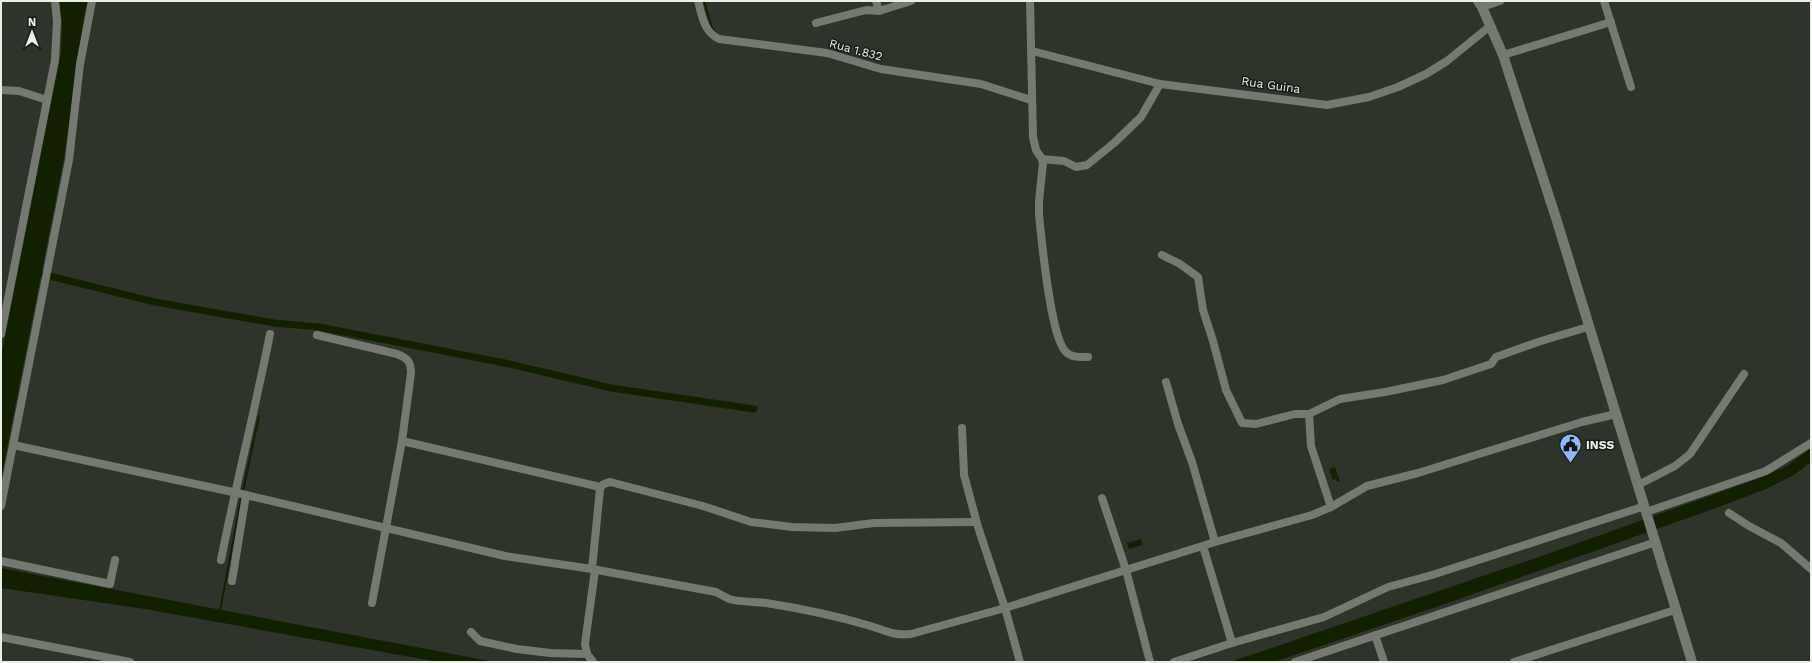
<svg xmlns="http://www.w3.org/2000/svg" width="1812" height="663" viewBox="0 0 1812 663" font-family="'Work Sans',sans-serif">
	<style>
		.water { fill: #112100 }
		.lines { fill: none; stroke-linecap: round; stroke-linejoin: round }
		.stream { stroke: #112100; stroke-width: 2 }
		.canal { stroke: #112100; stroke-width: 7 }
		.minor { stroke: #757a70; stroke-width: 8 }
		.tertiary { stroke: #757a70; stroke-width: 10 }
		.labels { text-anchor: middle; stroke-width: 3; stroke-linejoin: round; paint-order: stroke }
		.street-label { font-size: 12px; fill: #ebeee9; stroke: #191b17 }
		.poi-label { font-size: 12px; font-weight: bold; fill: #ebeee9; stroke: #191b17; text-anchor: start }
	</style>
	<rect width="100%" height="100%" fill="#2f342b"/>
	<g class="water">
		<polygon points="59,1 88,1 85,11 64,158 1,479 1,357 61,53 62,20"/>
		<polygon points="1811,448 1811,462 1794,475 1766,489 1716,508 1442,605 1274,662 1230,662 1553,552 1760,478 1787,466"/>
		<polygon points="1335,467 1340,481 1337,482 1336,479 1333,480 1329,469"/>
		<polygon points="1141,539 1143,545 1129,549 1127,543"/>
		<polygon points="1,568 495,662 438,662 145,609 1,588"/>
	</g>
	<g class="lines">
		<g class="stream">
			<polyline points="704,1 712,28 715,32"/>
			<polyline points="243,491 259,416"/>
			<polyline points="220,611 241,499"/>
		</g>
		<polyline class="canal" points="41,274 155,302 274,323 319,327 505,363 611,388 754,409"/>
		<g class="minor">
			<path d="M698,1c4,15 6,31 21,38l108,14 54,16 100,15 50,16"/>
			<polyline points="876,1 879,11"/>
			<path d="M1030,1l3,136 3,13 6,9 1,4 -4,38v14c3,27 11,118 26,136 6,7 15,6 23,6"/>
			<polyline points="1604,1 1631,87"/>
			<polyline points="1482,7 1500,1"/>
			<polyline points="816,23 866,10 879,11 911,1"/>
			<polyline points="1032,51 1160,84 1327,105 1369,97 1398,87 1426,74 1447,61 1490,26"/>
			<polyline points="1503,55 1611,22"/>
			<polyline points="1,90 19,91 47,100"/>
			<polyline points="1042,159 1064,161 1076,167 1087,165 1114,143 1141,117 1160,84"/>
			<polyline points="1162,255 1180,264 1198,277 1203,310 1213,341 1226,390 1242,423 1256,424 1295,414 1309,414 1340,399 1385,392 1443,380 1491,364 1496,357 1541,341 1588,327"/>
			<polyline points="1,334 55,60 57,21 55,1"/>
			<path d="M317,335l80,19c10,4 14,7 14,19l-9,68 -30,162"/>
			<polyline points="1166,382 1178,424 1192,462 1215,542"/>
			<polyline points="1309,414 1311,446 1331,507"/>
			<polyline points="962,428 964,475 978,527 1005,608 1020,662"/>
			<polyline points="402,441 596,486 600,489 592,569"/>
			<path d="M13,445l229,49 263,62 87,13 124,23c4,2 9,5 13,7 14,4 29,2 43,5 32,5 64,12 95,21 18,5 25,11 44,9l94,-26 210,-66 97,-27 19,-8 36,-21 51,-13 164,-51 34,-8"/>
			<polyline points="1638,485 1675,466 1690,454 1744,374"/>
			<path d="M600,489c1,-4 5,-6 10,-7l93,24 48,16 41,5 43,1 39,-5 102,-1"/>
			<polyline points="1102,498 1126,570 1150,662"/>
			<polyline points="1,506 69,160 80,64 92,1"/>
			<polyline points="1646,512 1766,471 1811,443"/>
			<polyline points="1729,513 1749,526 1781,543 1811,569"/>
			<polyline points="1203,546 1232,643"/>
			<path d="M221,560c15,-76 34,-150 49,-226"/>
			<polyline points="1,561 110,584 115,560"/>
			<polyline points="232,581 246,495"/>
			<polyline points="471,632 480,641 517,649 550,653 587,654"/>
			<polyline points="1375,635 1384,662"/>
			<polyline points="1,637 130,662"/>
			<polyline points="593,662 587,654 585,644 595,570"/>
			<polyline points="1174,662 1232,643 1324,617 1388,587 1432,575 1645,506"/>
			<polyline points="1295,662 1656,542"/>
			<polyline points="1514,662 1675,610"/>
		</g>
		<polyline class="tertiary" points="1478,1 1482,7 1503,55 1556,218 1692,662"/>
	</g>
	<defs>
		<symbol id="civic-pin" viewBox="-11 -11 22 30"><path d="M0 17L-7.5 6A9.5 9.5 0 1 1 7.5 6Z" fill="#8cb9fc" stroke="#191b17"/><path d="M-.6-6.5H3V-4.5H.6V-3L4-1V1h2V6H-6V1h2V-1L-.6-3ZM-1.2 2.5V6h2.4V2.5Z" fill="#111"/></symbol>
	</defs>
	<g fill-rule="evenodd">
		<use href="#civic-pin" x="1558" y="432" width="25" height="34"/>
	</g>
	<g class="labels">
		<g class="street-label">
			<text transform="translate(856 50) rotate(15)" y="4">Rua 1.832</text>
			<text transform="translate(1271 85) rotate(8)" y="4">Rua Guina</text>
		</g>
		<g class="poi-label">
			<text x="1586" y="449">INSS</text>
		</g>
	</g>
	<rect width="1812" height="663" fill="none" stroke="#ebeee9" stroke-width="4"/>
	<g transform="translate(32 32)" stroke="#191b17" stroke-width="3" paint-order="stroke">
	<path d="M0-3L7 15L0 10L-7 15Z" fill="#ebeee9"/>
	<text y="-6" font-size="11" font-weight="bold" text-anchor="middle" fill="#ebeee9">N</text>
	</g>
</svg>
